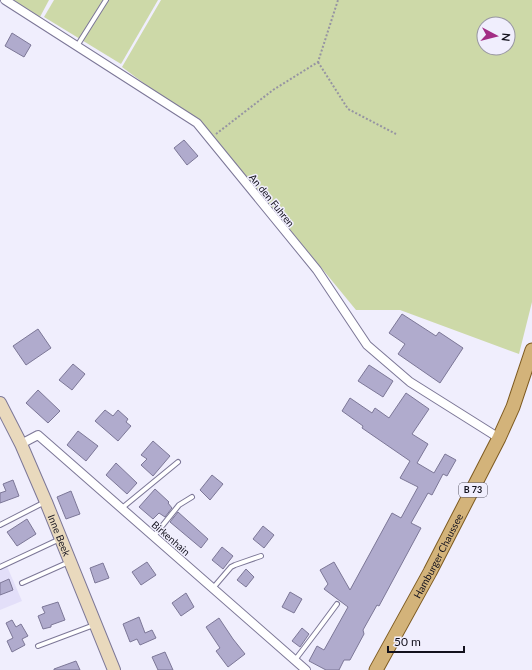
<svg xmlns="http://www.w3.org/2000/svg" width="532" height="670" viewBox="0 0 532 670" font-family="Lato,sans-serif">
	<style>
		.built { fill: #e3dff9 }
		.green { fill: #cdd9a8; fill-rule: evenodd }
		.building { fill: #b0abcd; stroke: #7c7797 }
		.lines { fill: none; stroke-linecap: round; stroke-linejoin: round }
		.lane-casing { stroke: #7c7797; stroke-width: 6 }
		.street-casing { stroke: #7c7797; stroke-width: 10 }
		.secondary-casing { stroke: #7c7797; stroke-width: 14 }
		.primary-casing { stroke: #7d5a20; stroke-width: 15 }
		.path { stroke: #9694a2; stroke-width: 2; stroke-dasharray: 2 2; stroke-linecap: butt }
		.lane { stroke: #fff; stroke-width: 4 }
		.street { stroke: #fff; stroke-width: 8 }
		.secondary { stroke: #e9d9bd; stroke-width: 12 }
		.primary { stroke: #d3b37a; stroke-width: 13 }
		.labels { text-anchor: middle; stroke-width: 3; stroke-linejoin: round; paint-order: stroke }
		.shield { fill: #f0eefd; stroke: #555360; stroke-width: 1 }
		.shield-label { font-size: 9px; font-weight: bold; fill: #13111d }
		.street-label { font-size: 10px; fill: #13111d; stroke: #f0eefd }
	</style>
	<rect width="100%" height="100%" fill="#f0eefd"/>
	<polygon class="built" points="6,564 22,601 0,610 0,567"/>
	<g class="green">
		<polygon points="13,0 49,0 40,17"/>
		<polygon points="54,0 158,0 121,64 44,17"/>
		<path d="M161,0h371v302l-13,52 -119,-44h-44l-92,-112 -52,-64 -90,-67zM484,24h24v24h-24z"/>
	</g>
	<g class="building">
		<polygon points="12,33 31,45 24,57 5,46"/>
		<polygon points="184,140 198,156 187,165 174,148"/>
		<polygon points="402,314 436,336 439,332 463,348 440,383 398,354 405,344 389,333"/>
		<polygon points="38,329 51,348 26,365 13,346"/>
		<polygon points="73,364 85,374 72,390 59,380"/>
		<polygon points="369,365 393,381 383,397 358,381"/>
		<polygon points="38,390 60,411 48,423 26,403"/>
		<polygon points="406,393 429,409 412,434 428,444 417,463 434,473 445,454 456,460 447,476 443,474 432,495 428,493 411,523 421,528 379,606 377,605 363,630 364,634 350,660 344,660 339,670 326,670 309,661 317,646 324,650 348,607 324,589 328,584 320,570 334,562 350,590 392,513 401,518 418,487 400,478 410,461 362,428 363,426 342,411 350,398 372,413 375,408 389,418"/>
		<polygon points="105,410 113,416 118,410 128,419 126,422 131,426 118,441 95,421"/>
		<polygon points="78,431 98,446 86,461 67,445"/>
		<polygon points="153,441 170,456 153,476 141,465 147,459 141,455"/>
		<polygon points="116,463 137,483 127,494 106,475"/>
		<polygon points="212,475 223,484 210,500 200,490"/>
		<polygon points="13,480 19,496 0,503 0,493 6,491 3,484"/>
		<polygon points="155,489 169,502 168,503 172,508 165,517 159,513 153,519 139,507"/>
		<polygon points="71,491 80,514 66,519 57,497"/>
		<polygon points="178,512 208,539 201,548 170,522"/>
		<polygon points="27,519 36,534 17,546 7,532"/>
		<polygon points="263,526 274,535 264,548 253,539"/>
		<polygon points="222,547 233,556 223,569 212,560"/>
		<polygon points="147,562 156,575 141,585 132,572"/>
		<polygon points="103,563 109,578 95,583 90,568"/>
		<polygon points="246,569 254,577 246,587 237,580"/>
		<polygon points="9,579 13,590 0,595 0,583"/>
		<polygon points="290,592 302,599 294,613 282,607"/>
		<polygon points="186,593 194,607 181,616 172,603"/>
		<polygon points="58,602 65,620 51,625 51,627 43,629 38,616 45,613 42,607"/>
		<polygon points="139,617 145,633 152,630 156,638 140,645 137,639 130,642 123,624"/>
		<polygon points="219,618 233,639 245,654 228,667 216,651 220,648 206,627"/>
		<polygon points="12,620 16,627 21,624 28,636 22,639 25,645 12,652 7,641 13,638 6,623"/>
		<polygon points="302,628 309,634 300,647 292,641"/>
		<polygon points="165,652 173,670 158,670 152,657"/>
		<polygon points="76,661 80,670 54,670 54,669"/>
	</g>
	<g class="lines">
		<defs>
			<g id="lane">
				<polyline points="77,46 106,0"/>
				<polyline points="122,508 178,462"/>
				<polyline points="0,525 45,502"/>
				<polyline points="154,536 179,505 192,497"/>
				<polyline points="0,567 60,539"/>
				<polyline points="22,583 69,562"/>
				<polyline points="213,588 231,567 235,565 261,556"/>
				<polyline points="38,646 94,625"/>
				<polyline points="295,660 317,631 337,604"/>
			</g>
			<g id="street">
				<polyline points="5,0 197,123 317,270 367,345 410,382 499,438"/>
				<polyline points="21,444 38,435 306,670"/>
			</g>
			<g id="secondary">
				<path id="s1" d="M0,403l21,41 25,58 68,168"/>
			</g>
			<g id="primary">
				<path id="s2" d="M376,670l54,-98 69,-134 14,-31 19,-57"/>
			</g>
		</defs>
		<use href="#lane" class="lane-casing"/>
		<use href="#street" class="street-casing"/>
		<use href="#secondary" class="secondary-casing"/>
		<use href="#primary" class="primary-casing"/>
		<g class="path">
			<polyline points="318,62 348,109 396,134"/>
			<polyline points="216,134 273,90 318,62 338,0"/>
		</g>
		<use href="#lane" class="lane"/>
		<use href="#street" class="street"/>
		<use href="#secondary" class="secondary"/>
		<use href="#primary" class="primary"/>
	</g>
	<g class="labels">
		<rect class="shield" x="459" y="483" width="28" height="14" rx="3"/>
		<g class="shield-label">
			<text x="473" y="493">B 73</text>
		</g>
		<g class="street-label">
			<text transform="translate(272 200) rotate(51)" y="4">An den Fuhren</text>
			<text dy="4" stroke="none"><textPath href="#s1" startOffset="145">Inne Beek</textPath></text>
			<text transform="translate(171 538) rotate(41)" y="4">Birkenhain</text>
			<text dy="4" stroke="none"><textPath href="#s2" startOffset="130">Hamburger Chaussee</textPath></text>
		</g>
	</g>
	<g transform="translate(496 36) rotate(97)"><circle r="19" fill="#f0eefd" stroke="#9896a3"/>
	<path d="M0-3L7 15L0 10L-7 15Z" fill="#a32d85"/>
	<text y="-6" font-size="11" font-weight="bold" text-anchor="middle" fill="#13111d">N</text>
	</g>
	<path d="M388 646v6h76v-6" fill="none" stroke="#13111d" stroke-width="2"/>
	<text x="394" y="646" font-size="12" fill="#13111d" stroke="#f0eefd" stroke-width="3" paint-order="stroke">50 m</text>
</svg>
